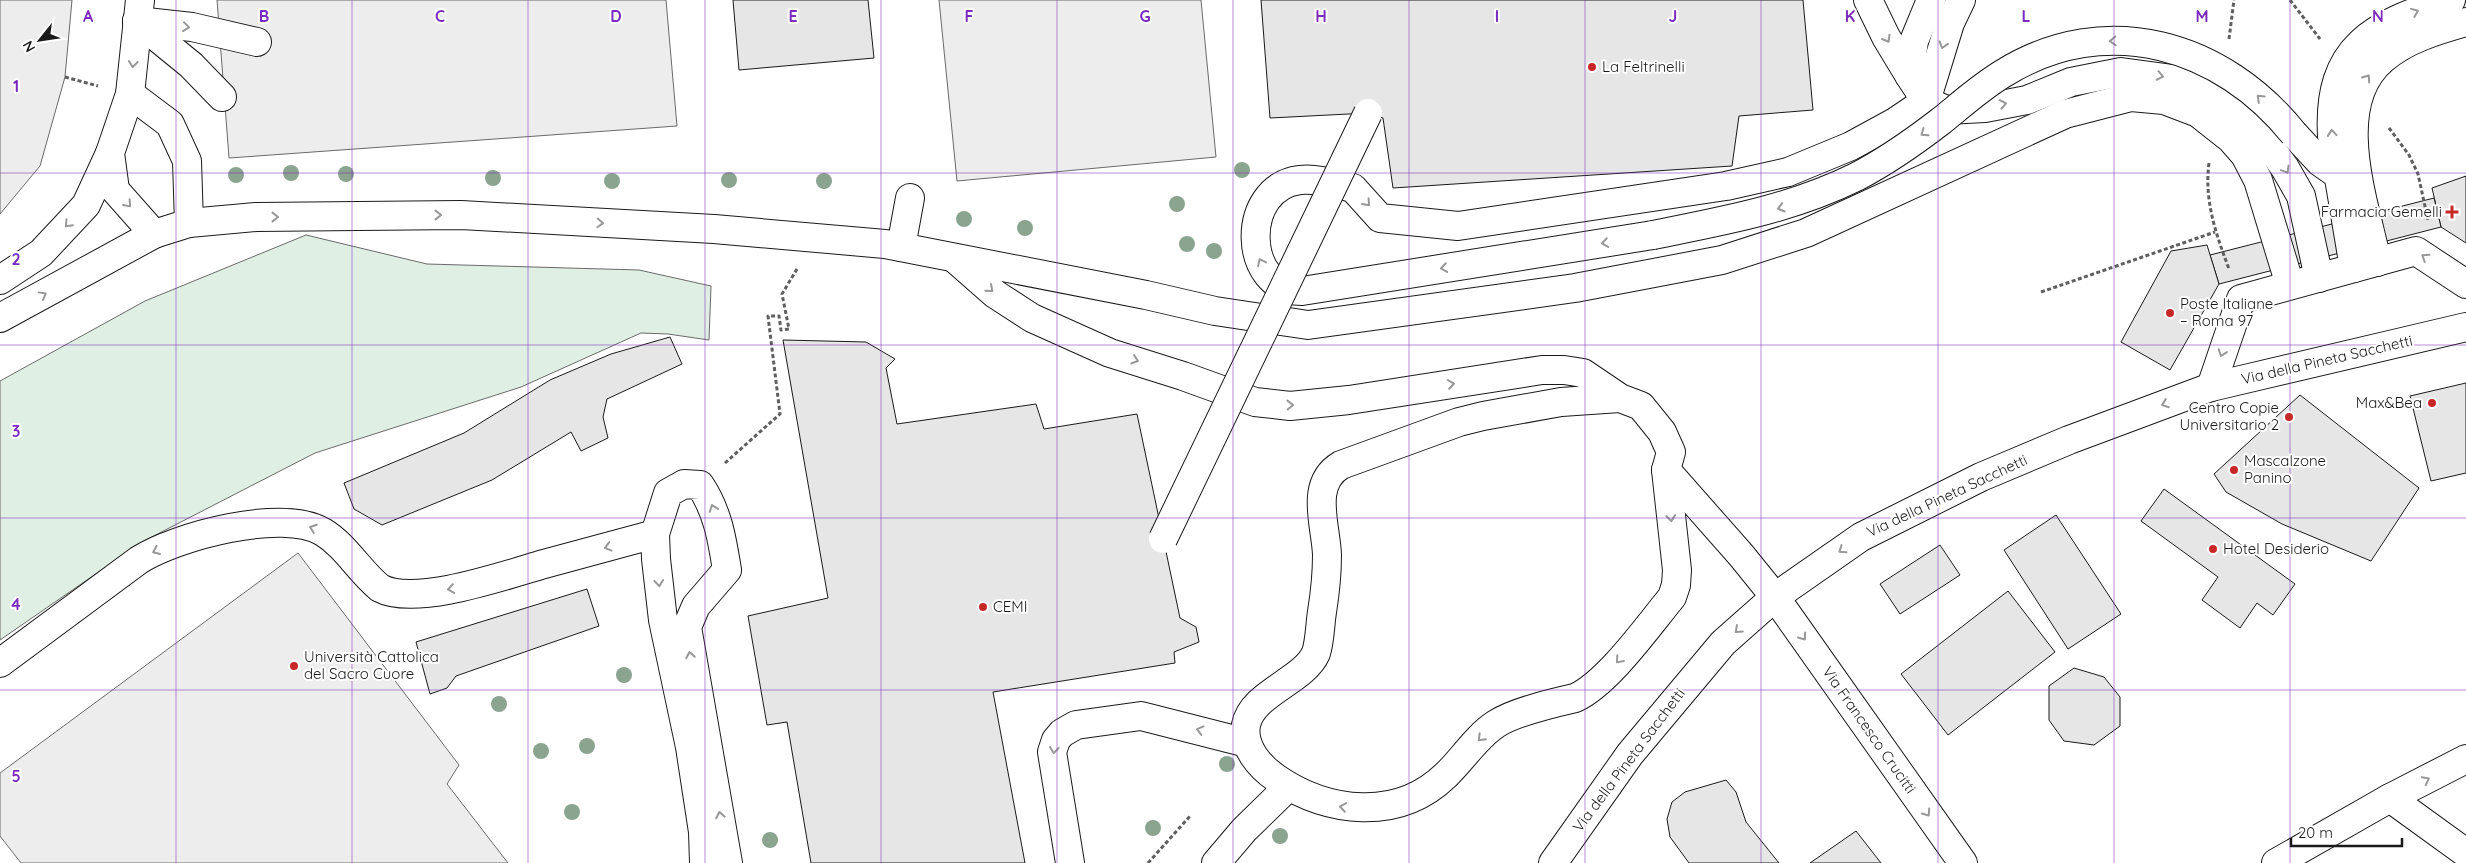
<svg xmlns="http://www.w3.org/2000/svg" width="2466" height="863" viewBox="0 0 2466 863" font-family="Quicksand,sans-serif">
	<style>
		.green { fill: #e0efe3; stroke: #6a6a6a }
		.parking { fill: #ededed; stroke: #6a6a6a }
		.building { fill: #e6e6e6; stroke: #1a1a1a }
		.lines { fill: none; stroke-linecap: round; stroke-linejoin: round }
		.minor-casing { stroke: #1a1a1a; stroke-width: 30 }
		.major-casing { stroke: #1a1a1a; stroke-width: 30 }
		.path { stroke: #5f5f5f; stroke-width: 3; stroke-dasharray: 4 2.5; stroke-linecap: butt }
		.minor { stroke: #fff; stroke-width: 28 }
		.major { stroke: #fff; stroke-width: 28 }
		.minor-bridge-casing { stroke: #1a1a1a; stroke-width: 30; stroke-linecap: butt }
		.minor-bridge { stroke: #fff; stroke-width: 28 }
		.tree { fill: #8aa48f }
		.oneway { stroke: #989898 }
		.grid { fill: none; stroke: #7b2cbf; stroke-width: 1; stroke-opacity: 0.55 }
		.poi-dot { fill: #c62828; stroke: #fff; stroke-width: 2 }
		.labels { text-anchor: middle; stroke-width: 4; stroke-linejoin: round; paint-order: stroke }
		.poi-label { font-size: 15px; fill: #1a1a1a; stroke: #fff; text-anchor: start }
		.street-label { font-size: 15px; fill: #1a1a1a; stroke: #fff }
		.grid-label { font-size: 16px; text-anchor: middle; font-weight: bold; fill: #7b2cbf; stroke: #fff; stroke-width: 4; stroke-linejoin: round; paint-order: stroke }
	</style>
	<rect width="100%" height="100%" fill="#fff"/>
	<polygon class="green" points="306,235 427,264 639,270 711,286 709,340 668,334 641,333 521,387 315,453 142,542 0,640 0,381 145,301"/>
	<g class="parking">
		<polygon points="0,0 72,0 65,77 40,166 0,214"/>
		<polygon points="217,0 666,0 677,126 229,158"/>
		<polygon points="939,0 1201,0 1216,157 957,181"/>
		<polygon points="298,553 459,765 447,784 508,863 21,863 0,836 0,773"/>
	</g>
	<g class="building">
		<polygon points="733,0 868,0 874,58 739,70"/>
		<polygon points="1261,0 1803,0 1813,110 1739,116 1732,166 1393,188 1383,118 1368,113 1270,118"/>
		<polygon points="2466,176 2466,243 2441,227 2432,188"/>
		<polygon points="2434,198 2441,227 2219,284 2210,255"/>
		<polygon points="2207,245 2219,284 2170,370 2121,342 2171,251"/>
		<polygon points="670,337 682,364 607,399 603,417 608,438 581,451 571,432 492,480 382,525 354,509 344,483 464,433 550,380 611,354"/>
		<polygon points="783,340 866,342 895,359 886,368 897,424 1036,404 1044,429 1137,414 1180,618 1196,627 1199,642 1174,652 1175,663 993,692 1025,863 811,863 787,722 767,725 748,616 828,598"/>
		<polygon points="2466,383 2466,473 2431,481 2410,396"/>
		<polygon points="2300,395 2419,488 2371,561 2282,524 2226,492 2214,474"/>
		<polygon points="2164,489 2295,584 2273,615 2257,603 2240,628 2202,600 2218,577 2141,521"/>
		<polygon points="2056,515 2121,614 2068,649 2004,550"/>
		<polygon points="1940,545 1960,575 1900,614 1880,584"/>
		<polygon points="587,589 599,626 456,676 447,688 430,694 416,642"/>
		<polygon points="2008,591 2055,652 1948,735 1901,674"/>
		<polygon points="2074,668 2104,677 2120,697 2120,726 2094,745 2064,741 2049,720 2049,686"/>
		<polygon points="1726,780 1736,792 1746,822 1779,863 1689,863 1670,837 1667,819 1672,802 1685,792"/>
		<polygon points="1856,831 1881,863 1810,863"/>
	</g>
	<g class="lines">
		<defs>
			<g id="minor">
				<polyline points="140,0 130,94 110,153 115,190 154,234 189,223 256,217 461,215 714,229 885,244 1146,295 1215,311 1308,325 1575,288 1722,260 1806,233 2065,114 2131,97 2164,100 2198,113 2231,139 2245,155 2258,180 2290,285"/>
				<polyline points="1868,0 1886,37 1909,75"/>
				<polyline points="1931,0 1914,41 1909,75 1926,101 1946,110 1985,108 2027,100 2071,82 2121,72 2173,79 2207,94 2240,111 2254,125 2285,168 2301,196 2319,278"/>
				<polyline points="137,21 192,27 257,42"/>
				<polyline points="137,21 191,65 222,97"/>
				<polyline points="130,94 170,124 187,161 189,223"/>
				<polyline points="2294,134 2320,162 2337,174"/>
				<path d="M1653,235l-351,56c-60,0 -63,-104 -2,-111 17,-2 36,4 53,8l27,30 78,8 268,-40 62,-14 63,-26 44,-24 31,-21 24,-78 11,-23"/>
				<polyline points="901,247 910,198"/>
				<path d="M954,258l41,36 37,24 78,35 73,23 72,26 35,4 59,-6 193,-30h22l19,3 37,25 21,8 21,26 9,20 -5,18 11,100 -1,15 -4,12c-24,29 -64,86 -97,101 -22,5 -61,14 -79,26 -20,13 -33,35 -50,51 -48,47 -119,38 -170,3 -16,-11 -34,-31 -30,-53 6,-32 58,-44 70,-72 4,-12 4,-29 6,-41 3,-19 5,-38 5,-57 -1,-30 -18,-71 14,-90l118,-43 24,-6 78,-14 59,-4"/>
				<path d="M2377,262c-12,-59 -49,-157 6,-203 23,-20 55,-29 83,-37"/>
				<path d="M2354,268l-22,-132c-5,-90 41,-112 119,-136"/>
				<polyline points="0,280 41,253 86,205 110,153"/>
				<polyline points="0,318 154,234"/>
				<polyline points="2211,387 2241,299 2416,251 2466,284"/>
				<polyline points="1666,470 1741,555 1775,597 1963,863"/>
				<path d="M0,663l139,-103c38,-24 143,-52 184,-28 23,14 36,39 57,56 35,19 126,-13 164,-24 37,-10 74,-20 111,-30"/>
				<polyline points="2390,798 2466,853"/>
				<path d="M704,863l-1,-31 -13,-85 -27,-127 -7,-61 -1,-25 13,-41 16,-9 16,1c18,27 22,54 27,85l-31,36 -9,21 41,236"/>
				<polyline points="1070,863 1052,752 1056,740 1062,733 1076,725 1141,716 1247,743"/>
				<polyline points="1216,863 1244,830 1288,787"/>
			</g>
			<g id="major">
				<polyline points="1553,863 1630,754 1723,643 1775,597 1861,537 1981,477 2069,440 2211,387 2466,327"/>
				<polyline points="2276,863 2390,798 2466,759"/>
			</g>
		</defs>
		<use href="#minor" class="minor-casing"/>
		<use href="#major" class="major-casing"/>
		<g class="path">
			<polyline points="2290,0 2320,39"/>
			<polyline points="2229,39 2234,0"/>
			<polyline points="65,77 98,86"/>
			<polyline points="2389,128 2409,155 2418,174 2428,220"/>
			<path d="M2209,163c-5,38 7,71 20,106"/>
			<polyline points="2041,292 2215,232"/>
			<polyline points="725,463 780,414 768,316 779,316 781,330 789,329 782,294 797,269"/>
			<polyline points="1148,863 1191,815"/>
		</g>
		<use href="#minor" class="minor"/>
		<use href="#major" class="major"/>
		<defs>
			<g id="minor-bridge">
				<path d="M1653,235c70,-14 138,-26 203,-58 29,-15 59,-36 85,-56 21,-17 41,-35 63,-48 102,-63 218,-29 290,61"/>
				<polyline points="1163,539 1368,113"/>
			</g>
		</defs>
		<use href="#minor-bridge" class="minor-bridge-casing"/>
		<use href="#minor-bridge" class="minor-bridge"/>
	</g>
	<g class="tree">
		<circle cx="1242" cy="170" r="8"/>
		<circle cx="291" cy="173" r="8"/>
		<circle cx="346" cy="174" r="8"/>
		<circle cx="236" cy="175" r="8"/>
		<circle cx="493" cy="178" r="8"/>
		<circle cx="729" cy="180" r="8"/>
		<circle cx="612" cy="181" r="8"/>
		<circle cx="824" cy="181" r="8"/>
		<circle cx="1177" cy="204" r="8"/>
		<circle cx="964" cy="219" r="8"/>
		<circle cx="1025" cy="228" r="8"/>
		<circle cx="1187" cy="244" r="8"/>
		<circle cx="1214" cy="251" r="8"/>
		<circle cx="624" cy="675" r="8"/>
		<circle cx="499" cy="704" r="8"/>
		<circle cx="587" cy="746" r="8"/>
		<circle cx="541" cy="751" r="8"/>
		<circle cx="1227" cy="764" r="8"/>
		<circle cx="572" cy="812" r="8"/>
		<circle cx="1153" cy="828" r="8"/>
		<circle cx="1280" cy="836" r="8"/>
		<circle cx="770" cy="840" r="8"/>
	</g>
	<defs><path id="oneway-chevron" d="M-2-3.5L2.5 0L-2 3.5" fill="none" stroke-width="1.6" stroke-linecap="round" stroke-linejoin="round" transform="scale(1.25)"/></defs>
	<g class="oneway">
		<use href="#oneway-chevron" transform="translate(2415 12) rotate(-22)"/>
		<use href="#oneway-chevron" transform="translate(186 27) rotate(7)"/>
		<use href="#oneway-chevron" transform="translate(1887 39) rotate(60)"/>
		<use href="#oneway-chevron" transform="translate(2113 41) rotate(178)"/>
		<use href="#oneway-chevron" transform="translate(1943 45) rotate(107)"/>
		<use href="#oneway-chevron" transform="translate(133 64) rotate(96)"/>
		<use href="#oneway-chevron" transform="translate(2160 76) rotate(12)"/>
		<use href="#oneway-chevron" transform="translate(2367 78) rotate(-55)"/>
		<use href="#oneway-chevron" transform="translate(2260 98) rotate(-137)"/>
		<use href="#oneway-chevron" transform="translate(2003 104) rotate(-11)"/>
		<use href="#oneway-chevron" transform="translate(1924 133) rotate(145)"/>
		<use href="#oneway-chevron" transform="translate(2332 133) rotate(-95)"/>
		<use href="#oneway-chevron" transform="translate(2286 170) rotate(59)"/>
		<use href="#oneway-chevron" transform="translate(1367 203) rotate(48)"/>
		<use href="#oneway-chevron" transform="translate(128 204) rotate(49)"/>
		<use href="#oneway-chevron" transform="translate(1781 208) rotate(163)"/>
		<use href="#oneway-chevron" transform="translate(438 215)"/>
		<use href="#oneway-chevron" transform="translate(275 217)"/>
		<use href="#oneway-chevron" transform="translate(600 223) rotate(3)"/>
		<use href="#oneway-chevron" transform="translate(68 224) rotate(133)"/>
		<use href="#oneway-chevron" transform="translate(1605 243) rotate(171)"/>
		<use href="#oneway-chevron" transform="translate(2425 257) rotate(-147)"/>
		<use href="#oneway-chevron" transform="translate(1261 262) rotate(-115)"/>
		<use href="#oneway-chevron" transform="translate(1444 268) rotate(171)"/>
		<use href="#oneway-chevron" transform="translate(990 289) rotate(41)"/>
		<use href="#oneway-chevron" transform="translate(43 295) rotate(-29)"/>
		<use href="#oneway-chevron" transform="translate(2222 353) rotate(109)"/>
		<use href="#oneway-chevron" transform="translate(1135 360) rotate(18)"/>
		<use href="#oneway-chevron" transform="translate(1451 384) rotate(-9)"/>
		<use href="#oneway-chevron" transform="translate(2165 404) rotate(159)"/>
		<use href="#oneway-chevron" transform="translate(1290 405) rotate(-1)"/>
		<use href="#oneway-chevron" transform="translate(713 508) rotate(-110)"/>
		<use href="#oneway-chevron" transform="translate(1671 518) rotate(84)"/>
		<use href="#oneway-chevron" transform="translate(313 528) rotate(-160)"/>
		<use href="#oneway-chevron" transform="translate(608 547) rotate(165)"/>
		<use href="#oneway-chevron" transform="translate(1842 550) rotate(145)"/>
		<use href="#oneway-chevron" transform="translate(156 551) rotate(156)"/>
		<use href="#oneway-chevron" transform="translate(659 583) rotate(84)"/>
		<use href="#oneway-chevron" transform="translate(451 589) rotate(171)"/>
		<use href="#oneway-chevron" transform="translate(1738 630) rotate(138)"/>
		<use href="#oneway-chevron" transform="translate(1803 637) rotate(55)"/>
		<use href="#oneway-chevron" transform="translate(690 655) rotate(-100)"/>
		<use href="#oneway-chevron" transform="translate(1619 660) rotate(131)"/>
		<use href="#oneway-chevron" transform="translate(1200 730) rotate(-165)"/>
		<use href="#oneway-chevron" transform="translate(1481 738) rotate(135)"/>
		<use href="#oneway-chevron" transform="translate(1054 750) rotate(97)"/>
		<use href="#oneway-chevron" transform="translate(2426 780) rotate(-27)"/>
		<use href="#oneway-chevron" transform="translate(1343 807) rotate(-171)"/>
		<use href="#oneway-chevron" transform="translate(1927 813) rotate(55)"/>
		<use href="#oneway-chevron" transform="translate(720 815) rotate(-100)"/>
	</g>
	<path class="grid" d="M176,0v863M352,0v863M528,0v863M705,0v863M881,0v863M1057,0v863M1233,0v863M1409,0v863M1585,0v863M1761,0v863M1938,0v863M2114,0v863M2290,0v863M0,173h2466M0,345h2466M0,518h2466M0,690h2466"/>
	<g class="poi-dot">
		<circle cx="1592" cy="67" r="5"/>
		<path d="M2449.5 204.5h5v5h5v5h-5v5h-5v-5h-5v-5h5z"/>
		<circle cx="2170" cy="313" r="5"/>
		<circle cx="2432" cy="403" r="5"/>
		<circle cx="2289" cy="417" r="5"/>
		<circle cx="2234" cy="470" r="5"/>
		<circle cx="2213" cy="549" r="5"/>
		<circle cx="983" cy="607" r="5"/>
		<circle cx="294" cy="666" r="5"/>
	</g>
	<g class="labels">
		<g class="poi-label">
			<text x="1602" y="72">La Feltrinelli</text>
			<text x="2442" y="217" text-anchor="end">Farmacia Gemelli</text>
			<text x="2180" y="309">Poste Italiane<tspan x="2180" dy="17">– Roma 97</tspan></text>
			<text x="2422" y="408" text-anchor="end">Max&amp;Bea</text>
			<text x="2279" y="413" text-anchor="end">Centro Copie<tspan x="2279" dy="17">Universitario 2</tspan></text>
			<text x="2244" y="466">Mascalzone<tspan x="2244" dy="17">Panino</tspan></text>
			<text x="2223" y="554">Hotel Desiderio</text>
			<text x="993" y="612">CEMI</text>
			<text x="304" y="662">Università Cattolica<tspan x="304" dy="17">del Sacro Cuore</tspan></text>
		</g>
		<g class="street-label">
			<text transform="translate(2327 360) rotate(-13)" y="5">Via della Pineta Sacchetti</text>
			<text transform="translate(1947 496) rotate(-25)" y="5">Via della Pineta Sacchetti</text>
			<text transform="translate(1869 730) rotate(55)" y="5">Via Francesco Crucitti</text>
			<text transform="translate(1629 760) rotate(-53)" y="5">Via della Pineta Sacchetti</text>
		</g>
	</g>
	<g class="grid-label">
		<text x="88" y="22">A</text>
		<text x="264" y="22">B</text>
		<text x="440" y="22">C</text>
		<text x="616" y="22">D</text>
		<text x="793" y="22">E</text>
		<text x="969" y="22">F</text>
		<text x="1145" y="22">G</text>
		<text x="1321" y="22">H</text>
		<text x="1497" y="22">I</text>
		<text x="1673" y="22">J</text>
		<text x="1850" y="22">K</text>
		<text x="2026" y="22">L</text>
		<text x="2202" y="22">M</text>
		<text x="2378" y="22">N</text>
		<text x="16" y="92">1</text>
		<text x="16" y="265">2</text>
		<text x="16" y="437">3</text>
		<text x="16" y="610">4</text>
		<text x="16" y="782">5</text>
	</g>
	<g transform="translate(40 40) rotate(240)" stroke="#ffffff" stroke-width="4" paint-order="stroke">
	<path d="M0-4L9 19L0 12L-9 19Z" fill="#1a1a1a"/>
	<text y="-8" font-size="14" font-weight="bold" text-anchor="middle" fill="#1a1a1a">N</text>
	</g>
	<path d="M2291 838v8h111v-8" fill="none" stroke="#1a1a1a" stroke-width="2.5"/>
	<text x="2298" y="838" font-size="15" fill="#1a1a1a" stroke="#ffffff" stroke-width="4" paint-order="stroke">20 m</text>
</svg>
